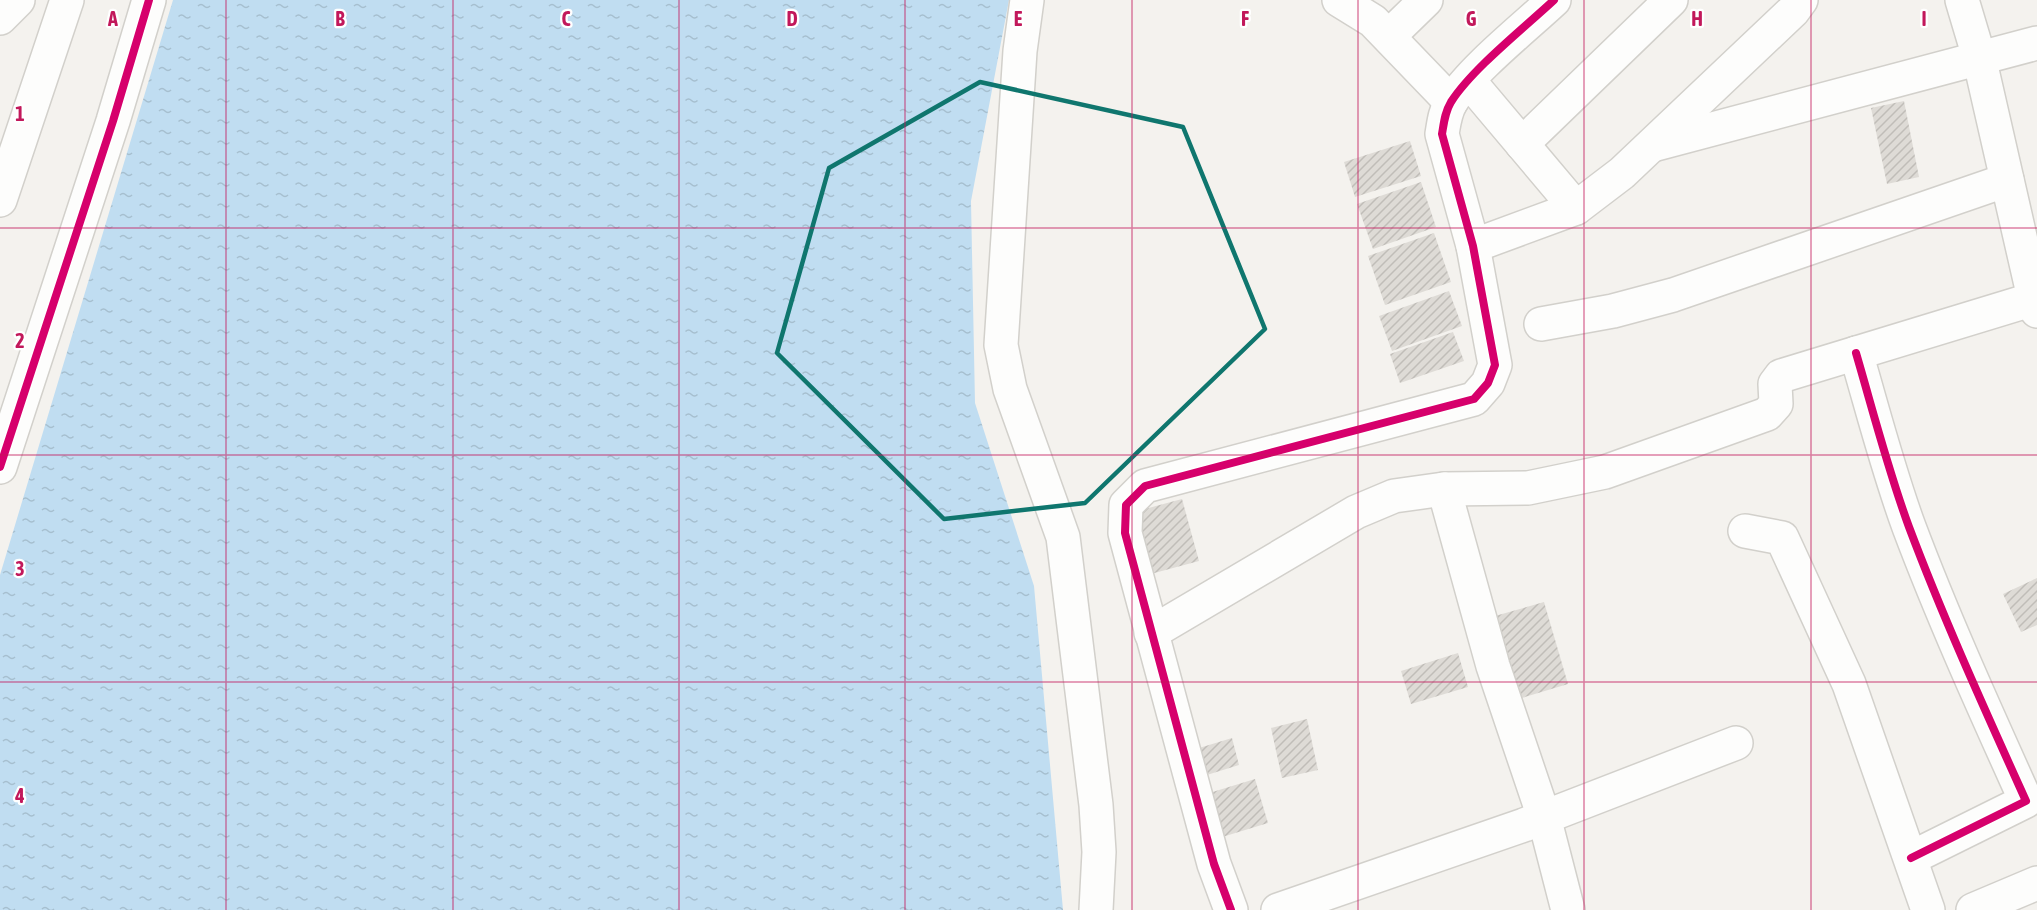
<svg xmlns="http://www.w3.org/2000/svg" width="2037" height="910" viewBox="0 0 2037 910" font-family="'Asap Condensed',sans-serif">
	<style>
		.water { fill: url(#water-ripples) }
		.building { fill: url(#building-hatch) }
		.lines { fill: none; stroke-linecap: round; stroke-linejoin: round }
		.minor-casing { stroke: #d2d0cb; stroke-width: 36 }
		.minor { stroke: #fdfdfc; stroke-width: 33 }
		.cycleway-casing { stroke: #fff; stroke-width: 11 }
		.cycleway { stroke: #d6006c; stroke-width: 8 }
		.marked { fill: none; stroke: #0f766e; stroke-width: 4.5; stroke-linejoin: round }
		.grid { fill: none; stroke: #c2185b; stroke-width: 1.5; stroke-opacity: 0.55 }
		.grid-label { font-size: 20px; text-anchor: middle; font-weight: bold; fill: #c2185b; stroke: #fff; stroke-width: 4.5; stroke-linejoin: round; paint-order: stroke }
	</style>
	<defs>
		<pattern id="water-ripples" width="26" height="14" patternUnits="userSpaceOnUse" patternTransform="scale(1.5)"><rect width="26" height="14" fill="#c0ddf1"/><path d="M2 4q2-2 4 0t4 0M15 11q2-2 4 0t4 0" fill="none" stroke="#a6bfcf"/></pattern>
		<pattern id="building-hatch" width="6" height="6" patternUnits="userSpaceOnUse" patternTransform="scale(1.5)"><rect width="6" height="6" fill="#dedbd6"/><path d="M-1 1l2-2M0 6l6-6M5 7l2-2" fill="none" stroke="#c0bdb8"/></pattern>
	</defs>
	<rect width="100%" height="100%" fill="#f4f2ee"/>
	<polygon class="water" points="173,0 1009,0 971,201 975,403 1034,586 1063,910 0,910 0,575"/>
	<g class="building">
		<polygon points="1904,101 1919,177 1887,184 1871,108"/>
		<polygon points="1410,141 1421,176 1355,197 1344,162"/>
		<polygon points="1421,182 1436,227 1373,249 1357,204"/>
		<polygon points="1434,233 1451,282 1385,305 1368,256"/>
		<polygon points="1449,291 1462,326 1392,351 1379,316"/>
		<polygon points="1453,332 1464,361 1400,383 1390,354"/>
		<polygon points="1182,499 1199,561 1147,575 1130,513"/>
		<polygon points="2037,578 2037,625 2021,632 2003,594"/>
		<polygon points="1544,602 1568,684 1512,701 1488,618"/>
		<polygon points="1458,653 1468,687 1411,704 1401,671"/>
		<polygon points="1307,719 1318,770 1282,778 1271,728"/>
		<polygon points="1232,738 1239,765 1194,779 1186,752"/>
		<polygon points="1255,779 1268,823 1219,838 1206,794"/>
	</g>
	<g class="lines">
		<defs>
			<g id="minor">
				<polyline points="1027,0 1020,51 1001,345 1010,389 1063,537 1096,805 1099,852 1096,910"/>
				<polyline points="1339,0 1373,21 1451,102"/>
				<polyline points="1962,0 1979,57 2037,311"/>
				<polyline points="0,18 18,0"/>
				<polyline points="1389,36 1426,0"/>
				<polyline points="1469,81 1576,208"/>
				<polyline points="1522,144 1671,0"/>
				<polyline points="1656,144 2037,43"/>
				<polyline points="0,200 67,0"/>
				<polyline points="1473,246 1576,208 1622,173 1793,11 1801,0"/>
				<polyline points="1541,324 1613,311 1673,295 2007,180"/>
				<path d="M1856,353c17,58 32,117 53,174 35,93 76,183 117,274l-115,57"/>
				<polyline points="0,467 113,121 149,0"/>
				<polyline points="1444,489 1493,666 1544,817 1568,910"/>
				<polyline points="1745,531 1782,538 1849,684 1928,910"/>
				<polyline points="1151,633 1356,512 1394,496 1444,489 1528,488 1605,472 1767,414 1776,404 1775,384 1781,376 2037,298"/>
				<path d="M1231,910l-17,-46 -89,-331 1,-28 19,-19 329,-87 14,-16 7,-18 -22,-119 -31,-112c2,-12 3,-22 9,-32 21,-33 73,-74 103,-102"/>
				<polyline points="1278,910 1524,825 1736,743"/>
				<polyline points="1973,910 2037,883"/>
			</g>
		</defs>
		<use href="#minor" class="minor-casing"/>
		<use href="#minor" class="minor"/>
		<defs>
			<g id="cycleway">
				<path d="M1856,353c17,58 32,117 53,174 35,93 76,183 117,274l-115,57"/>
				<polyline points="0,467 113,121 149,0"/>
				<path d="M1231,910l-17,-46 -89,-331 1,-28 19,-19 329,-87 14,-16 7,-18 -22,-119 -31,-112c2,-12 3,-22 9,-32 21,-33 73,-74 103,-102"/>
			</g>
		</defs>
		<use href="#cycleway" class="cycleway-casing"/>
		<use href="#cycleway" class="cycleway"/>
	</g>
	<path class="marked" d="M980,82l203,45 82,202 -180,174 -141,16 -167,-166 52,-185z"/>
	<path class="grid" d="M226,0v910M453,0v910M679,0v910M905,0v910M1132,0v910M1358,0v910M1584,0v910M1811,0v910M0,228h2037M0,455h2037M0,682h2037"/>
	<g class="grid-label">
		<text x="113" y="26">A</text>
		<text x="340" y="26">B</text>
		<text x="566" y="26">C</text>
		<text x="792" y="26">D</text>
		<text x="1018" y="26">E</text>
		<text x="1245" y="26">F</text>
		<text x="1471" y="26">G</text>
		<text x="1697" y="26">H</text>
		<text x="1924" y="26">I</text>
		<text x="20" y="121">1</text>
		<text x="20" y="348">2</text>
		<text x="20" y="576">3</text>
		<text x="20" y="803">4</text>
	</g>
</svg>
